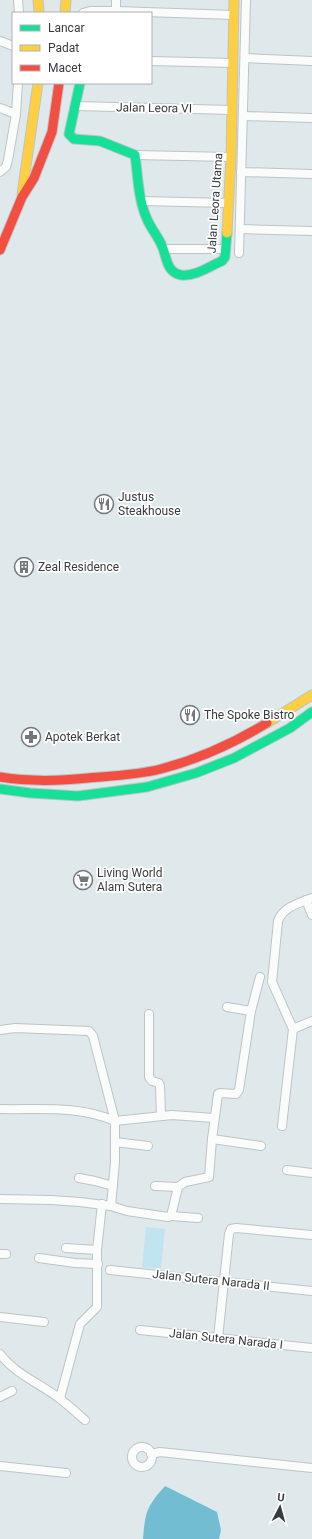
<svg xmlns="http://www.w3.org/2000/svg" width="312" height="1539" viewBox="0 0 312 1539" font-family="Roboto,sans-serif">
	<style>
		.green { fill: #c0e4f0 }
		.water { fill: #73bdd3 }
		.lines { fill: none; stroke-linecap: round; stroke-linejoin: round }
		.street-casing { stroke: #bdc4c6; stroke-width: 10 }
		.fast-casing { stroke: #bdc4c6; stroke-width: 11 }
		.slow-casing { stroke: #bdc4c6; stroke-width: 11 }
		.jam-casing { stroke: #bdc4c6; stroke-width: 11 }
		.street { stroke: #fafcfc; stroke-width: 8 }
		.fast { stroke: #16e098; stroke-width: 9 }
		.slow { stroke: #ffcf43; stroke-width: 9 }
		.jam { stroke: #f24e42; stroke-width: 9 }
		.labels { text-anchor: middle; stroke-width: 3.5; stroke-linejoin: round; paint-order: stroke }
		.street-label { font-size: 12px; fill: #363c3f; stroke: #fff }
		.poi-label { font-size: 12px; fill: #363c3f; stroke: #fff; text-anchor: start }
	</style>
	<rect width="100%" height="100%" fill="#dfe8eb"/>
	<polygon class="green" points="146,1227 165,1229 161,1269 142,1267"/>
	<path class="water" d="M165,1486l52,26 4,18 -2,9h-76c2,-27 4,-33 22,-53z"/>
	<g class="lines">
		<defs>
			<g id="street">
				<polyline points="18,0 19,13"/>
				<polyline points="116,11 116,0"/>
				<polyline points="83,13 90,11 116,11 234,15"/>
				<polyline points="0,41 13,46"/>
				<polyline points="245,58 312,61"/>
				<polyline points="151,61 233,63"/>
				<polyline points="76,106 232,110"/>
				<polyline points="0,108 16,114"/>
				<polyline points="243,116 312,118"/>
				<polyline points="135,155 231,157"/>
				<polyline points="0,172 6,167 8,160 16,114 18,83"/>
				<polyline points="241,172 312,174"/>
				<polyline points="141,201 228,203"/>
				<polyline points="240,229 312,231"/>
				<polyline points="164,249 226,249"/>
				<polyline points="239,253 246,0"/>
				<polyline points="306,900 312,915"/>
				<polyline points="227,1007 251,1011"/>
				<polyline points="149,1014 149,1077 152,1081 159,1083 160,1086 161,1116"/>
				<polyline points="293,1029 312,1021"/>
				<polyline points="0,1030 15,1028 89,1031 93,1036 115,1121 172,1115 214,1118"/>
				<path d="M0,1109c40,1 77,-4 115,12v41l-4,44"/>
				<path d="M282,1126l11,-97 -21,-47 6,-61c5,-14 21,-18 34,-23"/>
				<polyline points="212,1139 261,1146"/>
				<polyline points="115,1142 148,1146"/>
				<polyline points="287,1170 312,1173"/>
				<polyline points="79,1178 95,1181 113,1186"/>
				<polyline points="155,1186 178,1187"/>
				<polyline points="0,1199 51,1200 80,1202 111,1206 127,1211 168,1217 171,1216 178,1187 185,1182 209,1177 212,1139 218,1094 220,1093 236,1094 239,1090 251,1011 260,977"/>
				<polyline points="171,1216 198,1218"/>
				<polyline points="66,1248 97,1250"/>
				<polyline points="0,1254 6,1254"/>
				<polyline points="39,1258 75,1263 98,1264"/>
				<polyline points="110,1270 312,1291"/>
				<polyline points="0,1317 44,1322"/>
				<polyline points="140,1330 312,1348"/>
				<polyline points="218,1338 229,1234 231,1229 236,1228 312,1235"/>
				<path d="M0,1354c15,20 39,29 59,44 9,7 18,15 26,22"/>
				<polyline points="0,1397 12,1391"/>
				<polyline points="60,1398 80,1324 97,1307 97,1250 102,1204"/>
				<circle cx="142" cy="1457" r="10"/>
				<polyline points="151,1454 160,1452 312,1468"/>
				<polyline points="0,1466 66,1473"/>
			</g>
			<g id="fast">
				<path d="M80,83l-11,51 5,5 26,2 35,14c3,21 3,44 12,64 4,10 11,17 15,27 5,11 4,26 19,29 14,2 29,-9 41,-14l3,-4 2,-24"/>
				<polyline points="0,789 30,793 78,796 147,787 196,773 234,758 290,728 312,712"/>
			</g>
			<g id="slow">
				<polyline points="38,0 39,13"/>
				<polyline points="65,13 66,0"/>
				<polyline points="22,194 38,83"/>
				<polyline points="227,233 231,157 234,0"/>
				<polyline points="267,723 312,695"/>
			</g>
			<g id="jam">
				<polyline points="0,250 22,197 34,178 52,132 59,83"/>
				<path d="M0,777c30,5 59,4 88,1 24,-2 49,-3 73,-9 38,-10 73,-26 106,-46"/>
			</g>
		</defs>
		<use href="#street" class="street-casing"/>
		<use href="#fast" class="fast-casing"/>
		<use href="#slow" class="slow-casing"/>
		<use href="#jam" class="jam-casing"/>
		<use href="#street" class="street"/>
		<use href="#fast" class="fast"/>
		<use href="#slow" class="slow"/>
		<use href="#jam" class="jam"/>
	</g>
	<defs>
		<symbol id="restaurant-ring" viewBox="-11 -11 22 22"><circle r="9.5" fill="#fff" stroke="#71787b" stroke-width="1.5"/><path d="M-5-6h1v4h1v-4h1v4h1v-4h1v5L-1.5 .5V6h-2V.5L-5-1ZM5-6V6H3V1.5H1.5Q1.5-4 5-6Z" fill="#71787b"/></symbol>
		<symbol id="building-ring" viewBox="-11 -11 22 22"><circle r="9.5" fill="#fff" stroke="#71787b" stroke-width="1.5"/><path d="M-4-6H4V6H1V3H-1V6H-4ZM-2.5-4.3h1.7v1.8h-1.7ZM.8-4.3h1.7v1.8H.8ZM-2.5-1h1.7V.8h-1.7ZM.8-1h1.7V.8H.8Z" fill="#71787b"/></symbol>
		<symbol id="pharmacy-ring" viewBox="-11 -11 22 22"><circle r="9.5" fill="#fff" stroke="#71787b" stroke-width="1.5"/><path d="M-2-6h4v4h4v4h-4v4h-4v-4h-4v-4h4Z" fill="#71787b"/></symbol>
		<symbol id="supermarket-ring" viewBox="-11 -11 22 22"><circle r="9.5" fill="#fff" stroke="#71787b" stroke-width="1.5"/><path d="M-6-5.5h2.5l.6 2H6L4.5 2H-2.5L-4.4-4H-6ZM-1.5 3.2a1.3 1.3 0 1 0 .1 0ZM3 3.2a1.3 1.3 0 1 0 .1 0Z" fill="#71787b"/></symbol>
	</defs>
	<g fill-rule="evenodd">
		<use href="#restaurant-ring" x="93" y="493" width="22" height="22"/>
		<use href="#building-ring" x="13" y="556" width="22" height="22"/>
		<use href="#restaurant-ring" x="179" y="704" width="22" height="22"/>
		<use href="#pharmacy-ring" x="20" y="726" width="22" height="22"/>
		<use href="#supermarket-ring" x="72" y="869" width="22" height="22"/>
	</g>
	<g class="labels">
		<g class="street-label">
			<text transform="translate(154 108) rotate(1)" y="4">Jalan Leora VI</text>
			<text transform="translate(215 203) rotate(-86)" y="4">Jalan Leora Utama</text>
			<text transform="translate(211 1280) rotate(6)" y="4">Jalan Sutera Narada II</text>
			<text transform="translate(226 1339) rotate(6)" y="4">Jalan Sutera Narada I</text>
		</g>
		<g class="poi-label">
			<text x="118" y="501">Justus<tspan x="118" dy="14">Steakhouse</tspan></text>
			<text x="38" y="571">Zeal Residence</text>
			<text x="204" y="719">The Spoke Bistro</text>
			<text x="45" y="741">Apotek Berkat</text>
			<text x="97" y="877">Living World<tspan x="97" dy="14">Alam Sutera</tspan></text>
		</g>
	</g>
	<rect x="12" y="12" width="140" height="72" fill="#ffffff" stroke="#afb1b2"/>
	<rect x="20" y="25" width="20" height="6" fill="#16e098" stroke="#afb1b2"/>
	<text x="48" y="32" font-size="12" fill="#363c3f">Lancar</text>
	<rect x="20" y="45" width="20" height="6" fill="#ffcf43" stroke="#afb1b2"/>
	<text x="48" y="52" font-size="12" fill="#363c3f">Padat</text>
	<rect x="20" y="65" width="20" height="6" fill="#f24e42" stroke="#afb1b2"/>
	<text x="48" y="72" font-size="12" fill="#363c3f">Macet</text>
	<g transform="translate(280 1507) rotate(6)" stroke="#ffffff" stroke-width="3" paint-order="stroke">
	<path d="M0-3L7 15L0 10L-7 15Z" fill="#363c3f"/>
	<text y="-6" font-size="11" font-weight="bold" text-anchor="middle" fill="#363c3f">U</text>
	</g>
</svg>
